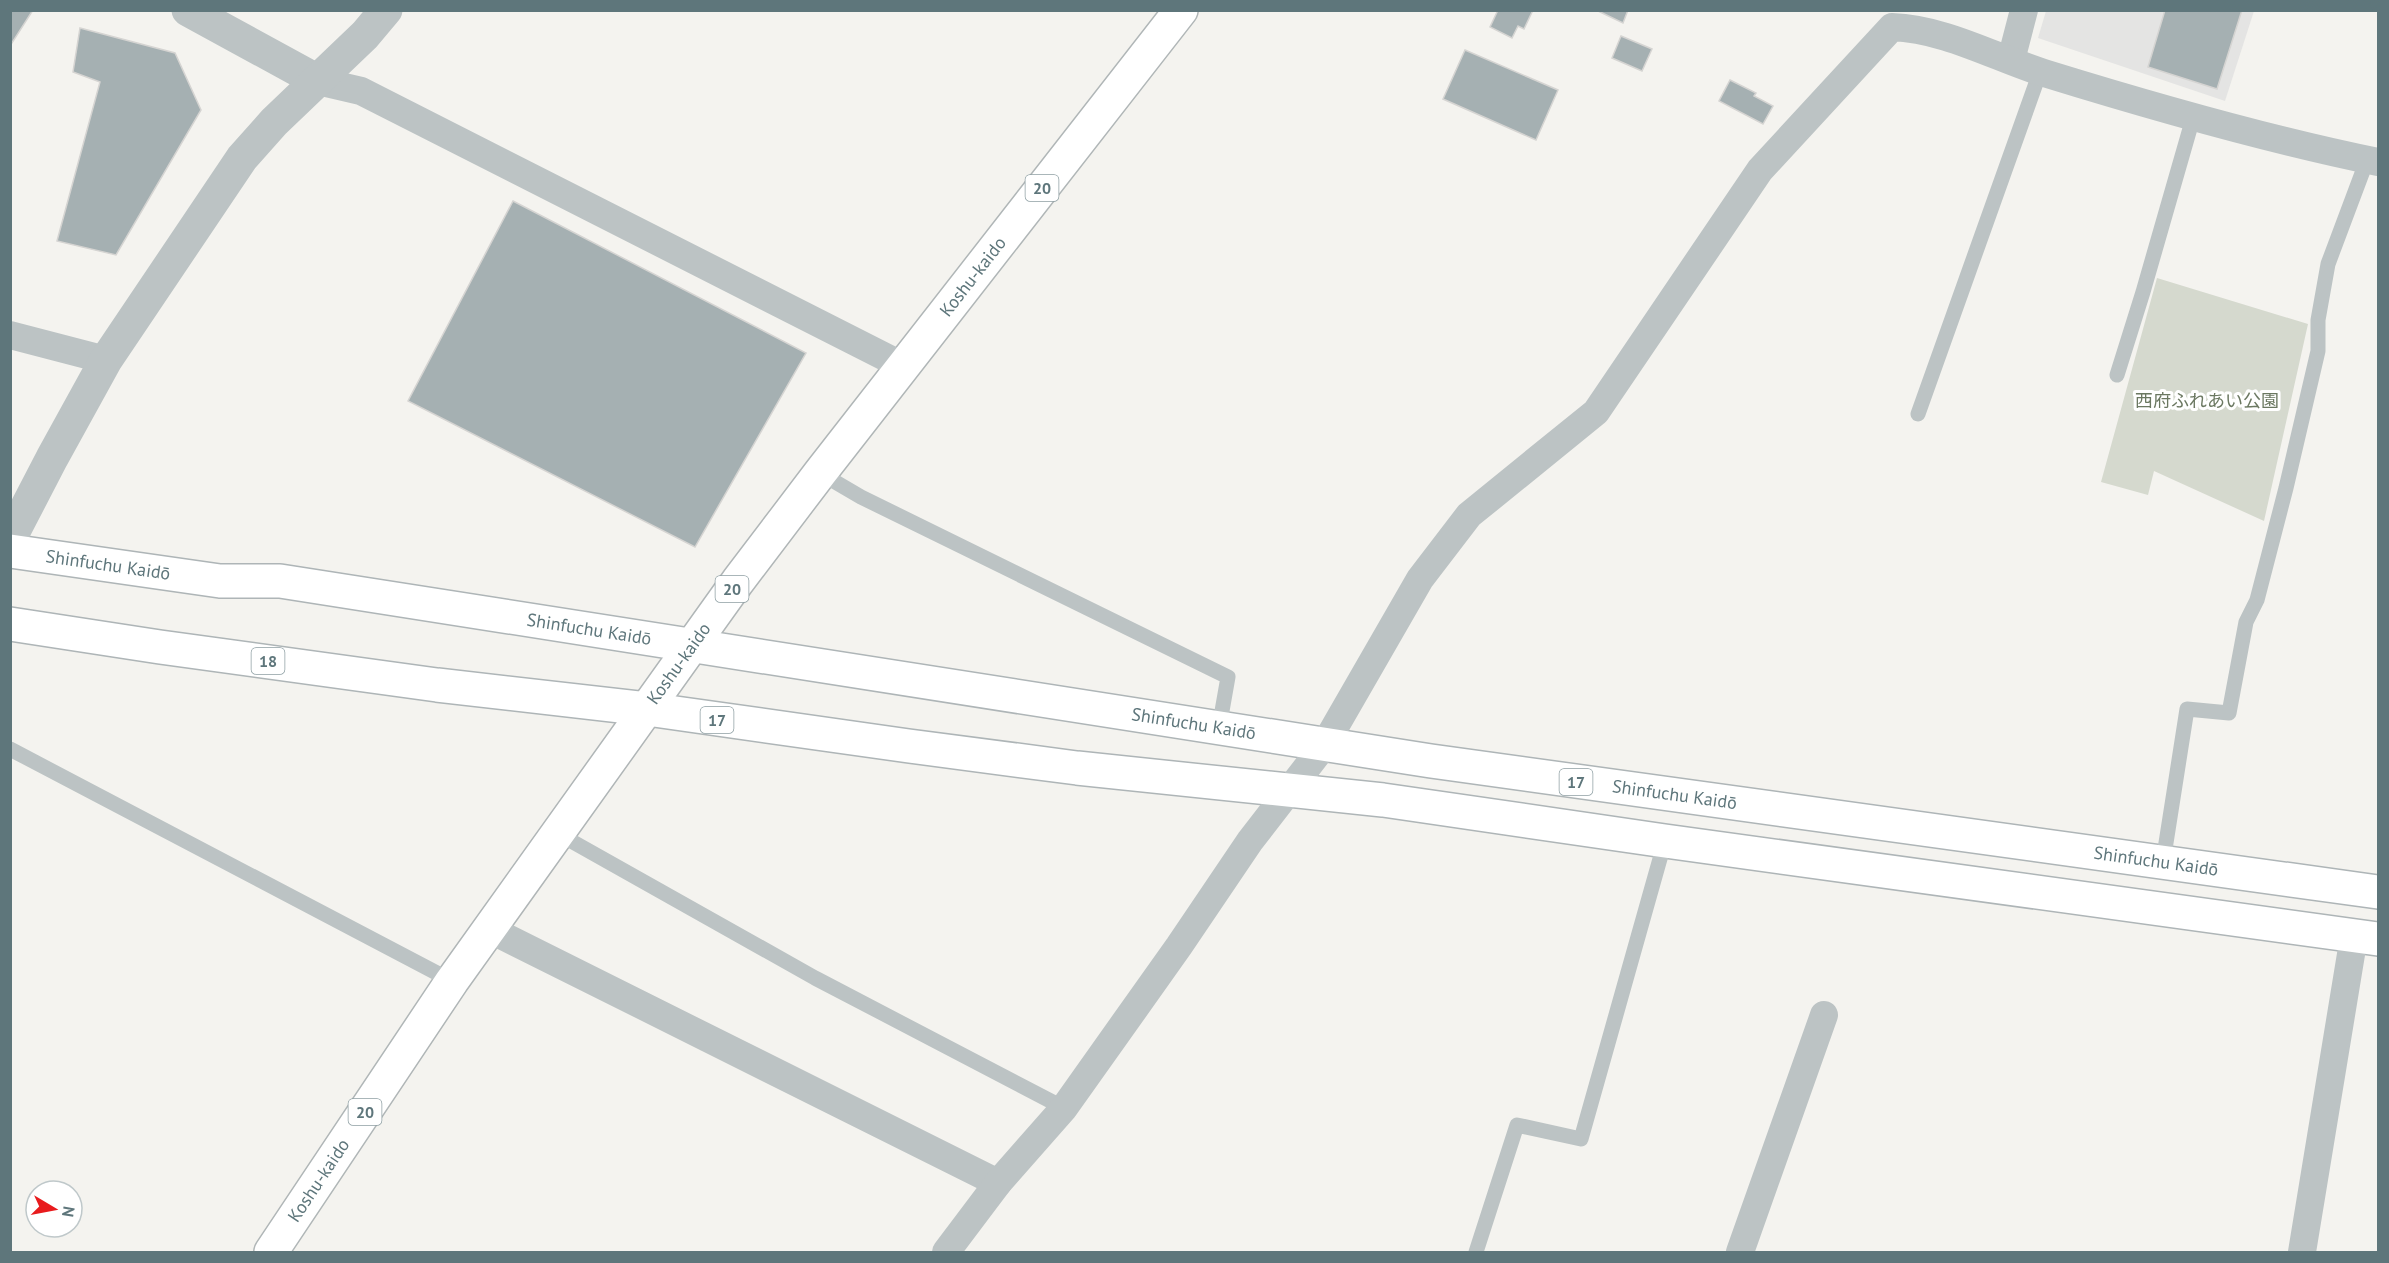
<svg xmlns="http://www.w3.org/2000/svg" width="2389" height="1263" viewBox="0 0 2389 1263" font-family="'PT Sans','Noto Sans JP',sans-serif">
	<style>
		.built { fill: #e4e4e3 }
		.green { fill: #d5d9ce }
		.building { fill: #a5b0b2; stroke: #d5d4d2; stroke-width: 1.5 }
		.lines { fill: none; stroke-linecap: round; stroke-linejoin: round }
		.primary-casing { stroke: #aeb5b7; stroke-width: 36 }
		.trunk-casing { stroke: #b0b6b7; stroke-width: 36 }
		.service { stroke: #bcc3c4; stroke-width: 15 }
		.minor { stroke: #bcc3c4; stroke-width: 28 }
		.tertiary { stroke: #bcc3c4; stroke-width: 33 }
		.primary { stroke: #fff; stroke-width: 33 }
		.trunk { stroke: #fff; stroke-width: 33 }
		.labels { text-anchor: middle; stroke-width: 6; stroke-linejoin: round; paint-order: stroke }
		.shield { fill: #fff; stroke: #8e9fa3; stroke-width: 1.5 }
		.shield-label { font-size: 16px; font-weight: bold; fill: #5e767b }
		.street-label { font-size: 18px; fill: #5e767b; stroke: #fff }
		.park-label { font-size: 18px; fill: #6b7861; stroke: #fff }
	</style>
	<rect width="100%" height="100%" fill="#f4f3ef"/>
	<polygon class="built" points="2046,11 2254,11 2225,101 2038,38"/>
	<polygon class="green" points="2157,278 2308,324 2264,521 2154,471 2148,495 2101,482"/>
	<g class="building">
		<polygon points="10,10 33,10 10,46"/>
		<polygon points="1498,10 1533,10 1524,29 1518,26 1512,38 1490,27"/>
		<polygon points="1596,10 1628,10 1623,23"/>
		<polygon points="2165,10 2242,10 2217,89 2148,67"/>
		<polygon points="80,28 175,53 201,110 116,255 57,241 100,82 73,72"/>
		<polygon points="1621,36 1652,49 1642,71 1612,58"/>
		<polygon points="1465,50 1558,90 1536,140 1443,99"/>
		<polygon points="1730,80 1756,93 1754,96 1773,106 1763,124 1719,101"/>
		<polygon points="513,201 806,353 695,547 408,401"/>
	</g>
	<g class="lines">
		<defs>
			<g id="primary">
				<path id="s1" d="M10,551l210,30h60l1151,180 947,131"/>
				<polyline points="10,624 160,647 437,685 647,709 909,746 1077,768 1383,800 1665,841 2378,939"/>
			</g>
			<g id="trunk">
				<path id="s2" d="M271,1252l181,-271 286,-400 82,-108 361,-463"/>
			</g>
		</defs>
		<use href="#primary" class="primary-casing"/>
		<use href="#trunk" class="trunk-casing"/>
		<g class="service">
			<polyline points="2117,375 2143,292 2193,118"/>
			<polyline points="1918,414 2040,72"/>
			<polyline points="820,473 861,497 1228,677 1219,728"/>
			<polyline points="10,749 452,981"/>
			<polyline points="557,833 815,978 1064,1108"/>
			<polyline points="2163,862 2187,709 2229,713 2246,622 2257,600 2286,488 2318,351 2318,320 2328,264 2367,160"/>
			<polyline points="1476,1252 1517,1125 1581,1139 1665,841"/>
		</g>
		<g class="minor">
			<polyline points="2011,60 2024,10"/>
			<polyline points="318,81 361,91 903,366"/>
			<polyline points="10,335 106,360"/>
			<polyline points="489,929 998,1183"/>
			<path d="M946,1252l52,-69 66,-75 115,-162 71,-105 75,-97 95,-165 49,-64 127,-103 164,-242 132,-143c53,2 102,30 152,46 110,34 221,66 334,89"/>
			<polyline points="1740,1252 1824,1015"/>
			<polyline points="2302,1252 2354,936"/>
		</g>
		<g class="tertiary">
			<polyline points="188,10 318,81"/>
			<polyline points="10,539 52,458 106,360 242,158 274,122 365,35 386,10"/>
		</g>
		<use href="#primary" class="primary"/>
		<use href="#trunk" class="trunk"/>
	</g>
	<g class="labels">
		<g class="shield">
			<rect x="1025.5" y="175" width="33" height="26" rx="4.5"/>
			<rect x="715.5" y="576" width="33" height="26" rx="4.5"/>
			<rect x="251.5" y="648" width="33" height="26" rx="4.5"/>
			<rect x="700.5" y="707" width="33" height="26" rx="4.5"/>
			<rect x="1559.5" y="769" width="33" height="26" rx="4.5"/>
			<rect x="348.5" y="1099" width="33" height="26" rx="4.5"/>
		</g>
		<g class="shield-label">
			<text x="1042" y="194">20</text>
			<text x="732" y="595">20</text>
			<text x="268" y="667">18</text>
			<text x="717" y="726">17</text>
			<text x="1576" y="788">17</text>
			<text x="365" y="1118">20</text>
		</g>
		<g class="street-label">
			<text dy="6" stroke="none"><textPath href="#s2" startOffset="1202">Koshu-kaido</textPath></text>
			<text dy="6" stroke="none"><textPath href="#s1" startOffset="99">Shinfuchu Kaidō</textPath></text>
			<text dy="6" stroke="none"><textPath href="#s1" startOffset="585">Shinfuchu Kaidō</textPath></text>
			<text dy="6" stroke="none"><textPath href="#s2" startOffset="716">Koshu-kaido</textPath></text>
			<text dy="6" stroke="none"><textPath href="#s1" startOffset="1197">Shinfuchu Kaidō</textPath></text>
			<text dy="6" stroke="none"><textPath href="#s1" startOffset="1683">Shinfuchu Kaidō</textPath></text>
			<text dy="6" stroke="none"><textPath href="#s1" startOffset="2169">Shinfuchu Kaidō</textPath></text>
			<text dy="6" stroke="none"><textPath href="#s2" startOffset="86">Koshu-kaido</textPath></text>
		</g>
		<g class="park-label">
			<text x="2207" y="407">西府ふれあい公園</text>
		</g>
	</g>
	<rect width="2389" height="1263" fill="none" stroke="#5e767b" stroke-width="24"/>
	<g transform="translate(54 1209) rotate(100)"><circle r="28" fill="#ffffff" stroke="#bfc8ca" stroke-width="1.5"/>
	<path d="M0-4.5L10 22L0 15L-10 22Z" fill="#e81b1d"/>
	<text y="-9" font-size="16" font-weight="bold" text-anchor="middle" fill="#5e767b">N</text>
	</g>
</svg>
